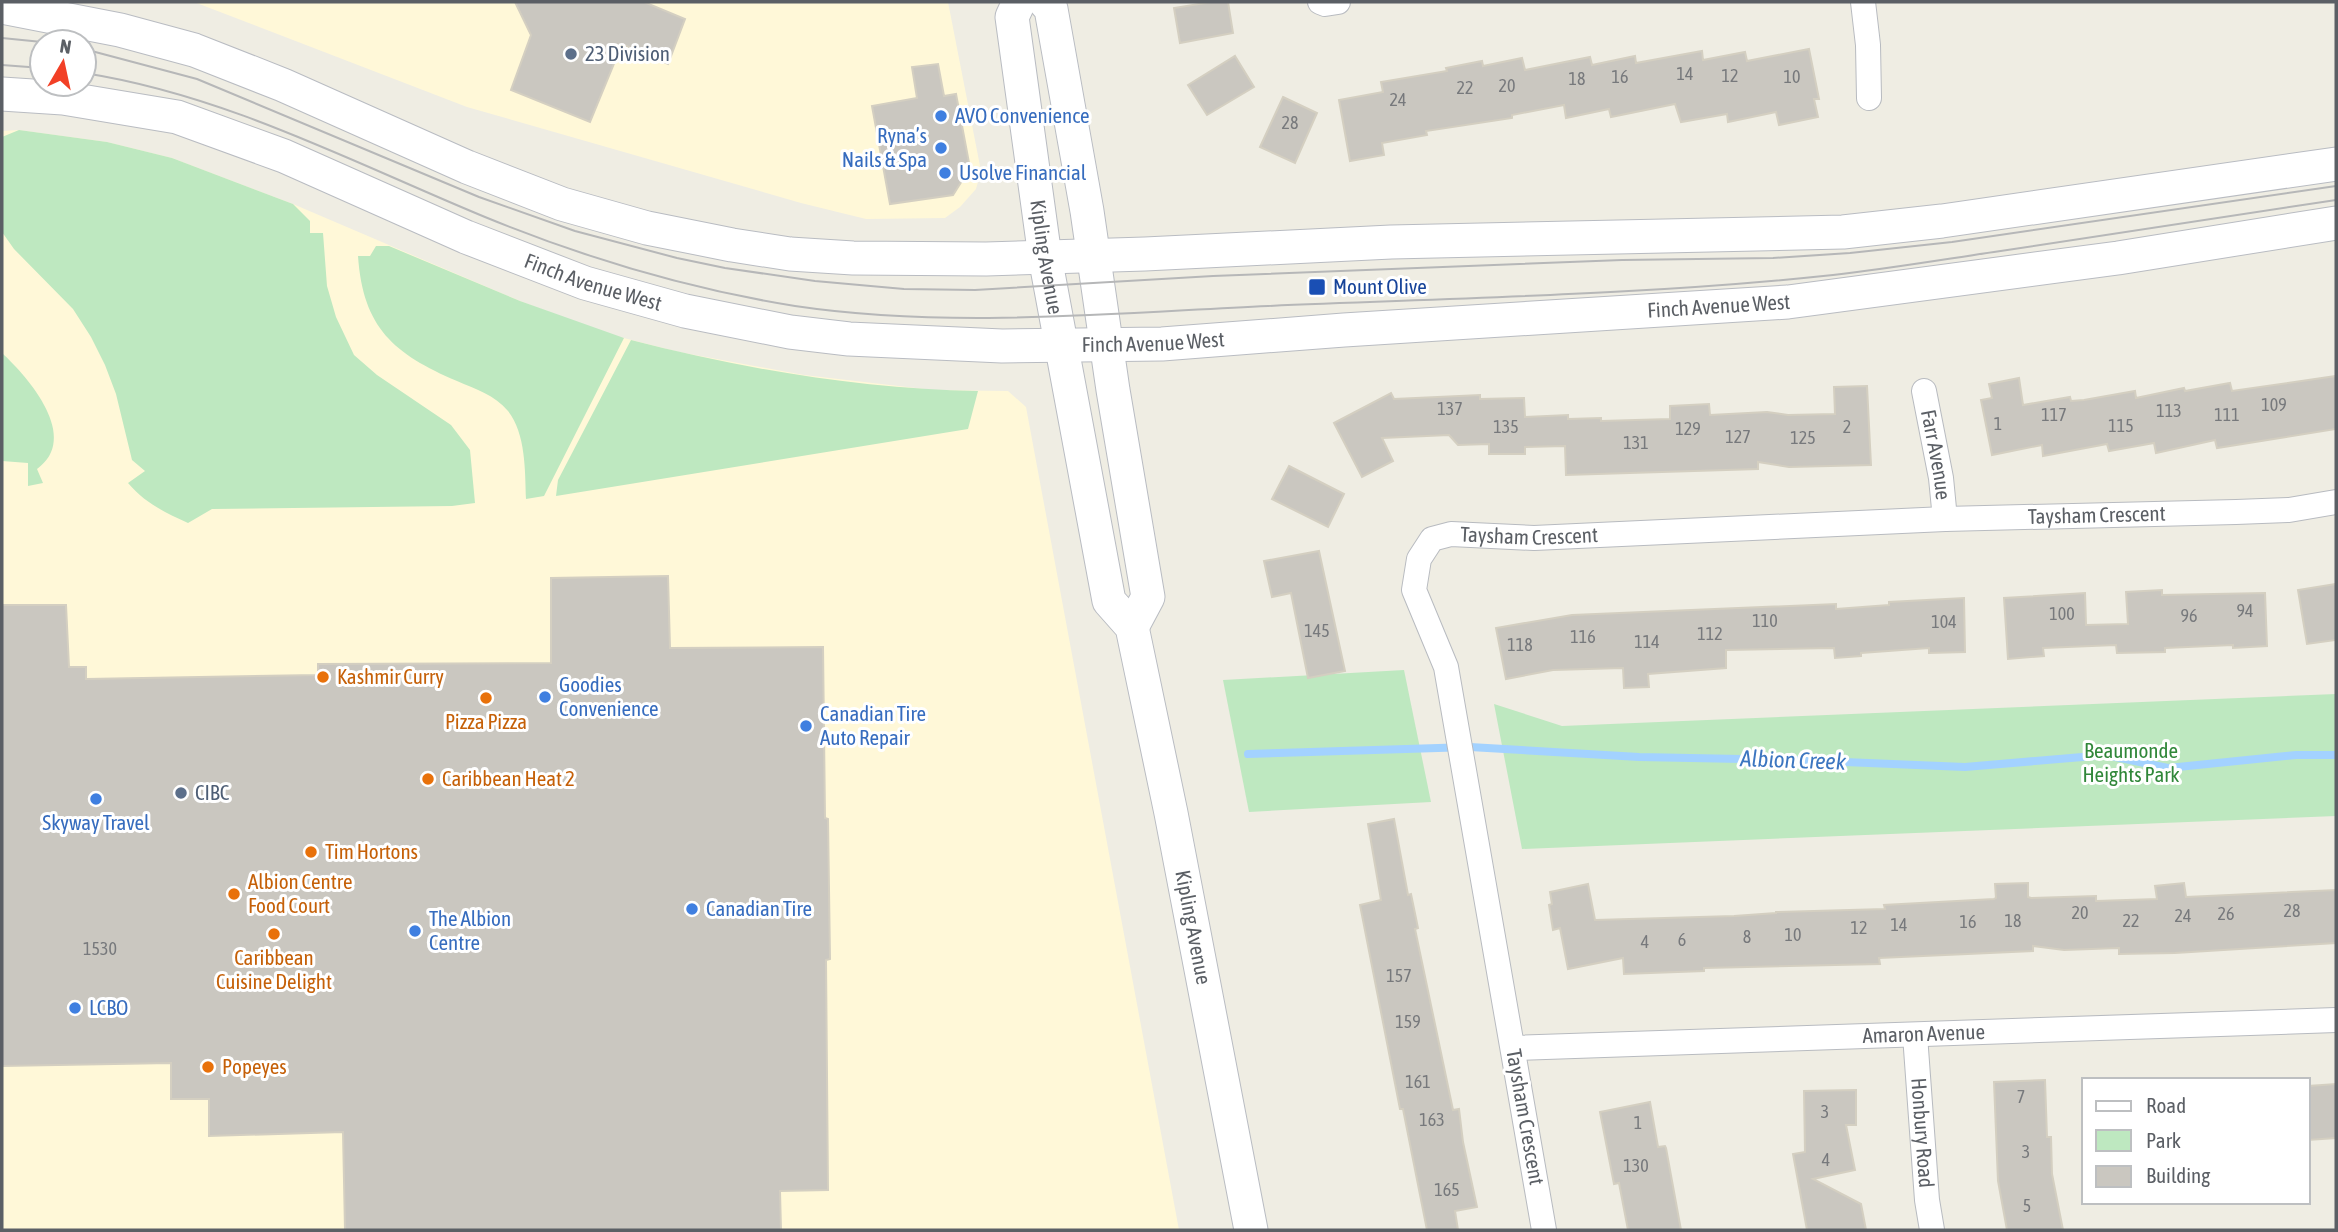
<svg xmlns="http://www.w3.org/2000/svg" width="2338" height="1232" viewBox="0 0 2338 1232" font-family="'Asap Condensed',sans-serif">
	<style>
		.commercial { fill: #fff8d8 }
		.green { fill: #bee8c0 }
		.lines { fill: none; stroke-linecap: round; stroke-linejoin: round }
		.stream { stroke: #a3d2ff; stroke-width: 8 }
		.building { fill: #cac7c0; stroke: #d4cfc1; stroke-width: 2 }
		.street-casing { stroke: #b8bbc0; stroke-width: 26 }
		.secondary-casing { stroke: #b9bcc2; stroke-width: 35 }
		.street { stroke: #fff; stroke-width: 24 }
		.secondary { stroke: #fff; stroke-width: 33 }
		.tram { stroke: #b6b7b8; stroke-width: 2 }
		.service-dot { fill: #5c6f8a; stroke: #fff; stroke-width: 2.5 }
		.shop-dot { fill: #3f7fe0; stroke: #fff; stroke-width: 2.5 }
		.transit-dot { fill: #1a4fb4; stroke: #fff; stroke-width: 2.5 }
		.food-dot { fill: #e8710a; stroke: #fff; stroke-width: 2.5 }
		.labels { text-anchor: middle; stroke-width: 6; stroke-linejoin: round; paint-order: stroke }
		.number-label { font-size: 18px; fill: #77797c }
		.service-label { font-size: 21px; fill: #4e5e75; stroke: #fff; text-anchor: start }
		.shop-label { font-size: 21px; fill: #366cbe; stroke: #fff; text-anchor: start }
		.street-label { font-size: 21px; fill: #5b5f65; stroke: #fff }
		.transit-label { font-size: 21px; fill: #164399; stroke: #fff; text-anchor: start }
		.food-label { font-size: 21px; fill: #c56008; stroke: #fff; text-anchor: start }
		.park-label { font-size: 21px; fill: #308739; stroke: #fff }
		.water-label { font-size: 23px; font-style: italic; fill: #3c76c0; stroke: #fff }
	</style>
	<rect width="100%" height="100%" fill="#efede3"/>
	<g class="commercial">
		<polygon points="194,2 948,2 981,171 976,189 960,207 945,218 866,219 801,203 467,107"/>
		<polygon points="19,130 107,142 172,158 293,204 520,301 608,334 679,352 804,375 933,390 1008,391 1026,407 1179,1230 2,1230 2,131"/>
	</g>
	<g class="green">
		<path d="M19,130l88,12 65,16 121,46 17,17v12h13l4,53 9,31 18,38 23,20 74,50 19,25 5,53 -23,3 -240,3 -24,14c-24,-11 -43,-20 -60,-40l17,-12 -13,-11 -16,-66 -11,-29 -14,-28 -18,-28 -59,-60 -12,-17v-95z"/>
		<path d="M376,246h13l131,55 104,37 -80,158 -18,3c-1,-28 0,-65 -18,-88 -13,-16 -33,-22 -51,-30 -63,-27 -94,-53 -99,-125h12z"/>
		<path d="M631,340c113,29 230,49 347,51l-10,38 -412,67 2,-16z"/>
		<path d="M2,353c27,25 79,85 35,116l6,14 -15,3v-23l-26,-2z"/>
		<polygon points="1404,670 1431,802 1249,812 1223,680"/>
		<polygon points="2336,694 2336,816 1522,849 1494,704 1562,726"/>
	</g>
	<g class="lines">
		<polyline class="stream" points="1248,754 1470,747 1639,757 1796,760 1965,767 2106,755 2168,768 2296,755 2336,755"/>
	</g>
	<g class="building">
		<polygon points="515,2 644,2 685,19 668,64 622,44 590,122 511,90 531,35"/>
		<polygon points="1211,2 1228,2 1233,33 1180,43 1174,8"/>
		<polygon points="1809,49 1819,99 1814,99 1818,117 1779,125 1776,112 1728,122 1727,114 1681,122 1675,104 1611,117 1609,109 1566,118 1564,105 1512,115 1512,118 1426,131 1427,135 1382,143 1384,155 1350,161 1339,100 1383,92 1381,82 1447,71 1446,68 1482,61 1483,66 1522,58 1525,70 1590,57 1592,65 1635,56 1636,63 1702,51 1703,60 1745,52 1747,61"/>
		<polygon points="1235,56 1254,87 1207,115 1188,85"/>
		<polygon points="938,64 944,96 956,94 970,168 953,195 890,204 872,106 917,98 912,67"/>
		<polygon points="1283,97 1317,113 1295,163 1260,147"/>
		<polygon points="2336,376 2336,429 2217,448 2215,440 2156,453 2154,443 2109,451 2107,444 2043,456 2042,445 1992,455 1981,400 1992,398 1989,384 2019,378 2023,405 2070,397 2071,401 2084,400 2135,391 2136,398 2184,388 2185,391 2230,383 2232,391"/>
		<polygon points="1867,386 1871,465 1789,467 1758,462 1758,469 1566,475 1565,446 1525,447 1525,454 1489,454 1489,444 1458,445 1449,435 1382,438 1393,461 1362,477 1334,423 1391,393 1394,399 1480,395 1480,399 1524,398 1525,417 1568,415 1568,419 1601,418 1601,421 1670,419 1670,406 1709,404 1710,415 1767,412 1788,415 1835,414 1834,387"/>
		<polygon points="1289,466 1344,494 1328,527 1272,499"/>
		<polygon points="1319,551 1345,671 1308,678 1291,593 1272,597 1264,561"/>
		<polygon points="668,576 670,648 823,647 825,818 828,819 830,959 826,960 828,1190 780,1191 781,1230 345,1230 343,1132 209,1136 209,1099 171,1099 171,1063 2,1066 2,605 66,605 69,667 86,667 86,679 318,675 318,664 551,663 551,578"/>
		<polygon points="2336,584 2336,640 2307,644 2298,590"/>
		<polygon points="2162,590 2162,595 2265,593 2267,646 2233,648 2233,645 2165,648 2165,652 2117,653 2116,645 2043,648 2044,656 2008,659 2004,598 2085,593 2086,625 2128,624 2126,592"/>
		<polygon points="1964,598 1965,652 1929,653 1929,648 1861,653 1861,656 1835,658 1834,648 1726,650 1726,668 1648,674 1649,687 1624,688 1623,668 1553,670 1506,679 1496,628 1572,615 1836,604 1836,609 1889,605 1889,602"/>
		<polygon points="1394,819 1408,895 1411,894 1418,928 1415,929 1453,1110 1459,1109 1463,1142 1477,1207 1455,1211 1458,1230 1427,1230 1403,1109 1400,1109 1360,905 1381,900 1368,824"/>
		<polygon points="2028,883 2028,897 2031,898 2096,896 2096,901 2157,899 2155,886 2184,883 2186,897 2336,890 2336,943 2175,953 2119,954 2119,948 2064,950 2033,946 2033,951 1879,958 1880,964 1704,968 1704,971 1624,974 1623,958 1568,969 1560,928 1553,930 1549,905 1552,904 1550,892 1588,884 1595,920 1734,916 1776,913 1776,912 1885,909 1884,905 1994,899 1996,898 1995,884"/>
		<polygon points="2045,1080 2047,1137 2051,1137 2052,1174 2063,1230 2007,1230 1998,1181 1994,1082"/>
		<polygon points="2336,1084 2336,1138 2308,1140 2308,1086"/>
		<polygon points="1856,1090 1856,1125 1846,1125 1855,1170 1813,1179 1861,1204 1866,1230 1807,1230 1793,1154 1805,1152 1804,1091"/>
		<polygon points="1650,1102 1658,1147 1665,1146 1666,1148 1681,1230 1628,1230 1619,1183 1614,1184 1600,1112"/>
	</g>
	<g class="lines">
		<defs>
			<g id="street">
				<polyline points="1320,2 1325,4 1338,2"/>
				<polyline points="1863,2 1868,45 1869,98"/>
				<path id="s1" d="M1924,391l17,87 4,41"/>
				<path id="s2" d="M1915,1035l12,165 5,30"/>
				<path id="s3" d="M1513,1048l823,-28"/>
				<path id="s4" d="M1544,1230l-98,-563 -32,-77 5,-31 13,-20 19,-5 83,4 411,-19 291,-7 53,-2 47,-8"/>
			</g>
			<g id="secondary">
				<path id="s5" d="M1019,2l-7,15 33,240 64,344 23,26 39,186 80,417"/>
				<polyline points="1045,2 1051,9 1087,211 1113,390 1148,597 1132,627"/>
				<polyline points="2,7 120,30 194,50 283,85 467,167 562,204 647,228 732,245 790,254 853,258 986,259 1145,254 1391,242 1843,232 1942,221 2336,164"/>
				<path id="s6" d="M2,94l61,4 114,19 107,39 182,81 119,46 100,28 105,21 59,7 153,7 160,-2 182,-14 444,-28 330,-44 218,-35"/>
			</g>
		</defs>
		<use href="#street" class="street-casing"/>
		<use href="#secondary" class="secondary-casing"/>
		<use href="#street" class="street"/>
		<use href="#secondary" class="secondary"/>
		<g class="tram">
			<polyline points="2,38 42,42"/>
			<polyline points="84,49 197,79 479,197 575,231 677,258 725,268 815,281 904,289 975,290 1213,276 1622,260 1773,258 1850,253 1952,242 2336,186"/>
			<polyline points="2,65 42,68"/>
			<path d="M84,73c142,22 270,90 401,144 100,41 204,72 310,89 154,23 319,7 473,0 189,-8 378,-11 565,-31 54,-6 107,-15 161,-23 114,-17 228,-34 342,-52"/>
		</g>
	</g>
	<g class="service-dot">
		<circle cx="571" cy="54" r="7"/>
		<circle cx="181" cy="793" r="7"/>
	</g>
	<g class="shop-dot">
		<circle cx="941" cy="116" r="7"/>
		<circle cx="941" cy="148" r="7"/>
		<circle cx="945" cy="173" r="7"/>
		<circle cx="545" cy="697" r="7"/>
		<circle cx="806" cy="726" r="7"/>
		<circle cx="96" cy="799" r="7"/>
		<circle cx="692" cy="909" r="7"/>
		<circle cx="415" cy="931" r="7"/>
		<circle cx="75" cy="1008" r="7"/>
	</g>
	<rect class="transit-dot" x="1308" y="278" width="18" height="18" rx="3.5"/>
	<g class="food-dot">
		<circle cx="323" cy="677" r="7"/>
		<circle cx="486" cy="698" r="7"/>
		<circle cx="428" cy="779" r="7"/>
		<circle cx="311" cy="852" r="7"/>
		<circle cx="234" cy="894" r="7"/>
		<circle cx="274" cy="934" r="7"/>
		<circle cx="208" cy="1067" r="7"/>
	</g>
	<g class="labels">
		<g class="number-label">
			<text x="1685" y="80">14</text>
			<text x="1730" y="82">12</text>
			<text x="1620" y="83">16</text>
			<text x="1792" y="83">10</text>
			<text x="1577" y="85">18</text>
			<text x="1507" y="92">20</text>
			<text x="1465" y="94">22</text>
			<text x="1398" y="106">24</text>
			<text x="1290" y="129">28</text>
			<text x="2274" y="411">109</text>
			<text x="1450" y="415">137</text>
			<text x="2169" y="417">113</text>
			<text x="2054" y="421">117</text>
			<text x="2227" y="421">111</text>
			<text x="1998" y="430">1</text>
			<text x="2121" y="432">115</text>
			<text x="1506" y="433">135</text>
			<text x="1847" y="433">2</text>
			<text x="1688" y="435">129</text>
			<text x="1738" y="443">127</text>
			<text x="1803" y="444">125</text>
			<text x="1636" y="449">131</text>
			<text x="2245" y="617">94</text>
			<text x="2062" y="620">100</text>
			<text x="2189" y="622">96</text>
			<text x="1765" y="627">110</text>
			<text x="1944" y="628">104</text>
			<text x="1317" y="637">145</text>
			<text x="1710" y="640">112</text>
			<text x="1583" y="643">116</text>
			<text x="1647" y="648">114</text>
			<text x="1520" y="651">118</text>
			<text x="2292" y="917">28</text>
			<text x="2080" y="919">20</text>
			<text x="2226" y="920">26</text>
			<text x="2183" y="922">24</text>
			<text x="2013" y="927">18</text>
			<text x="2131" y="927">22</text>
			<text x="1968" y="928">16</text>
			<text x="1899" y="931">14</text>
			<text x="1859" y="934">12</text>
			<text x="1793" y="941">10</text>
			<text x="1747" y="943">8</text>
			<text x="1682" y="946">6</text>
			<text x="1645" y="948">4</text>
			<text x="100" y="955">1530</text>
			<text x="1399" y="982">157</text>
			<text x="1408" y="1028">159</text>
			<text x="1418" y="1088">161</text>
			<text x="2021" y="1103">7</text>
			<text x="1825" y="1118">3</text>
			<text x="1432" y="1126">163</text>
			<text x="1638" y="1129">1</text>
			<text x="2026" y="1158">3</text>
			<text x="1826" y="1166">4</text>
			<text x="1636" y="1172">130</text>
			<text x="1447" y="1196">165</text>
			<text x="2027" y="1212">5</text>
		</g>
		<g class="service-label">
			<text x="585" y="61">23 Division</text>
			<text x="195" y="800">CIBC</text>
		</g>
		<g class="shop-label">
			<text x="955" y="123">AVO Convenience</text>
			<text x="927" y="143" text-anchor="end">Ryna’s<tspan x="927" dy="24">Nails &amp; Spa</tspan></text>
			<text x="959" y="180">Usolve Financial</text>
			<text x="559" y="692">Goodies<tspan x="559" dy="24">Convenience</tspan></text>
			<text x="820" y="721">Canadian Tire<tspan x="820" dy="24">Auto Repair</tspan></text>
			<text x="96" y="830" text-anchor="middle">Skyway Travel</text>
			<text x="706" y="916">Canadian Tire</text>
			<text x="429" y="926">The Albion<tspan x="429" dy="24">Centre</tspan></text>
			<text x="89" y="1015">LCBO</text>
		</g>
		<g class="street-label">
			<text dy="7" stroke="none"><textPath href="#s5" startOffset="259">Kipling Avenue</textPath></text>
			<text dy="7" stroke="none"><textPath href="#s6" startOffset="625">Finch Avenue West</textPath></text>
			<text dy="7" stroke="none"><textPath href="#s6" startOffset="1759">Finch Avenue West</textPath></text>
			<text dy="7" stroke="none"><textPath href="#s6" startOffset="1192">Finch Avenue West</textPath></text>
			<text dy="7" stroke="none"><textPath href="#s1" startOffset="65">Farr Avenue</textPath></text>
			<text dy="7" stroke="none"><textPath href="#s4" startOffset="1376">Taysham Crescent</textPath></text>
			<text dy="7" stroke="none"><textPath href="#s4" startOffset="808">Taysham Crescent</textPath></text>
			<text dy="7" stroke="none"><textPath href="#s5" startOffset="950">Kipling Avenue</textPath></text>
			<text dy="7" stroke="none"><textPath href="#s3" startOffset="411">Amaron Avenue</textPath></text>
			<text transform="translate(1525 1117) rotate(80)" y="7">Taysham Crescent</text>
			<text dy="7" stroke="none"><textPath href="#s2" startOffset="98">Honbury Road</textPath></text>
		</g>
		<g class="transit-label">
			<text x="1333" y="294">Mount Olive</text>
		</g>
		<g class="food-label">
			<text x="337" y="684">Kashmir Curry</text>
			<text x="486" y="729" text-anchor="middle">Pizza Pizza</text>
			<text x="442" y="786">Caribbean Heat 2</text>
			<text x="325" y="859">Tim Hortons</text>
			<text x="248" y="889">Albion Centre<tspan x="248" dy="24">Food Court</tspan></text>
			<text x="274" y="965" text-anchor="middle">Caribbean<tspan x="274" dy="24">Cuisine Delight</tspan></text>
			<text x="222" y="1074">Popeyes</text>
		</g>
		<g class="park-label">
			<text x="2131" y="758">Beaumonde<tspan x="2131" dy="24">Heights Park</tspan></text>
		</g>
		<g class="water-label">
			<text transform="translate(1793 760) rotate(2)" y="8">Albion Creek</text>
		</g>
	</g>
	<rect width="2338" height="1232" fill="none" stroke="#5b5f65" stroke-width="7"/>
	<rect x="2082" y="1078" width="228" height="126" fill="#ffffff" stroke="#bdbfc1" stroke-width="2"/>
	<rect x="2096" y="1101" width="35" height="10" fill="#ffffff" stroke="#bdbfc1" stroke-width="2"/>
	<text x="2146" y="1113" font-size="21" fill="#5b5f65">Road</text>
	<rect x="2096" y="1130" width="35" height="21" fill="#bee8c0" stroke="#bdbfc1" stroke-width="2"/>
	<text x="2146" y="1148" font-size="21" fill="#5b5f65">Park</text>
	<rect x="2096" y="1166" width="35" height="21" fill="#cac7c0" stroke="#bdbfc1" stroke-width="2"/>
	<text x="2146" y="1183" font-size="21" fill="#5b5f65">Building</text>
	<g transform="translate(63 63) rotate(9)"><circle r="33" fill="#ffffff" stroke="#bdbfc1" stroke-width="2"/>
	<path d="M0-5L12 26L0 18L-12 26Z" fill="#f24026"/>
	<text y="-10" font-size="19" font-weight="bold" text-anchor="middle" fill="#5b5f65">N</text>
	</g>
</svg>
